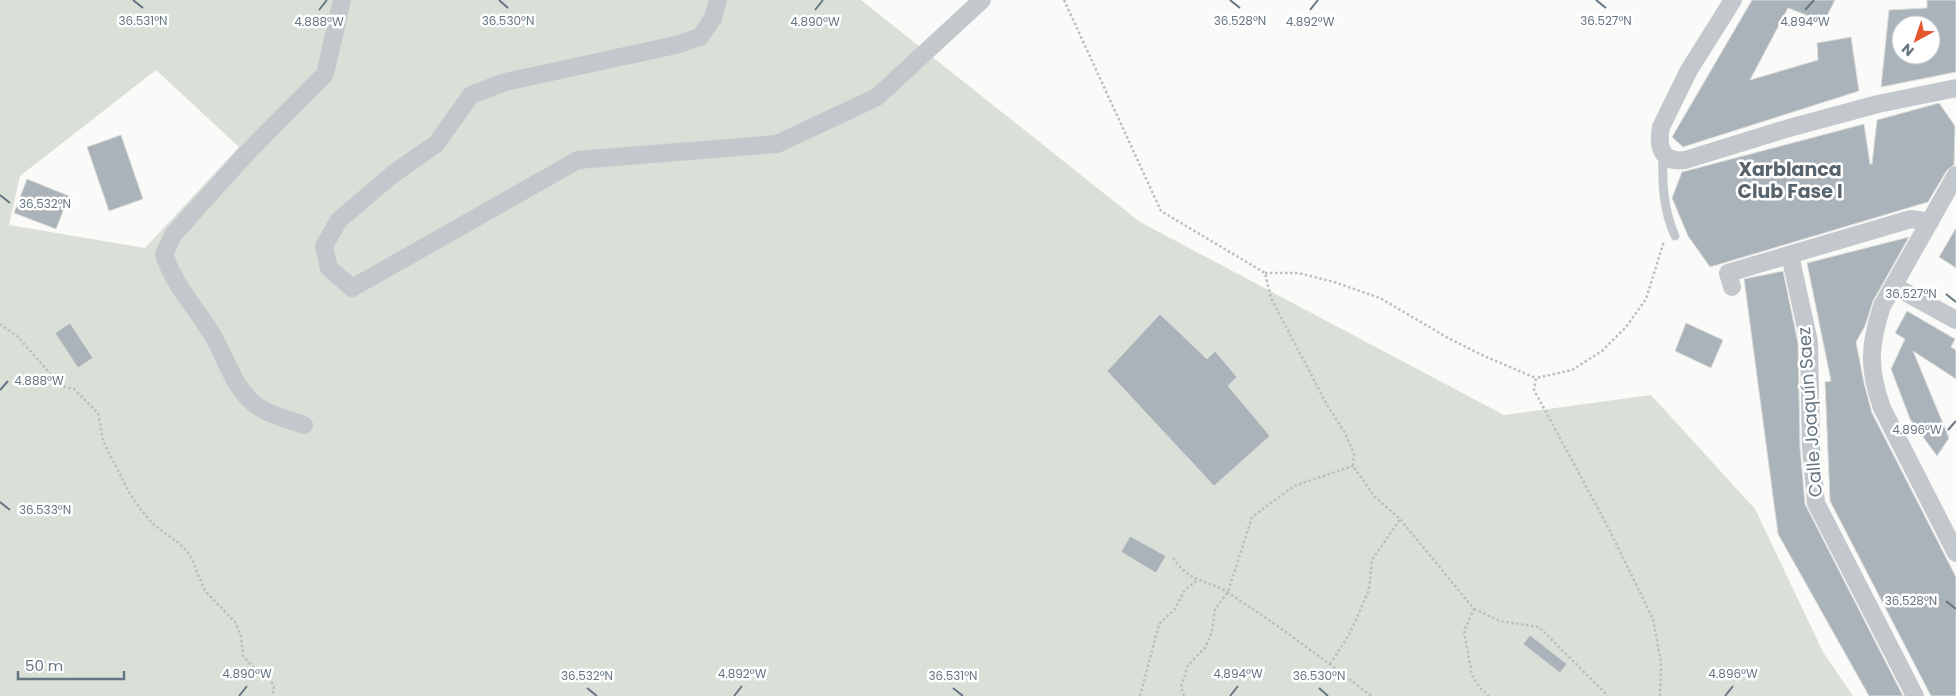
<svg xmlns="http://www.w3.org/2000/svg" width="1956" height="696" viewBox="0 0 1956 696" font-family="Poppins,sans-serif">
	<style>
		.green { fill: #dadfd7; fill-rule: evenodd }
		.building { fill: #aab3b9; stroke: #dcdcda; fill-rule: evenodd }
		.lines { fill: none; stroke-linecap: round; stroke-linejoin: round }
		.path { stroke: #bbbfc2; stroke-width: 2.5; stroke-dasharray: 2.5 2.5; stroke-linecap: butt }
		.lane { stroke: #c3c8cc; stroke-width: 9 }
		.street { stroke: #c3c8cc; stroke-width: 18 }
		.ticks { fill: none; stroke: #657683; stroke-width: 2 }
		.labels { text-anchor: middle; stroke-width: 5; stroke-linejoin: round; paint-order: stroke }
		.street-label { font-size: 18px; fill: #657683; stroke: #fff }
		.neighbourhood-label { font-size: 19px; font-weight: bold; fill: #57646e; stroke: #fff }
		.ticks-label { font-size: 12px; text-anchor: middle; fill: #657683; stroke: #fff; stroke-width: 5; stroke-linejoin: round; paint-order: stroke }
	</style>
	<rect width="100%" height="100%" fill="#fafaf8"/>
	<path class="green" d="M0,0h861l279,222 364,193 147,-20 104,114 68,143 30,44h-1853zM156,70l83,77 -94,101 -136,-23 11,-49z"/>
	<g class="building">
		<polygon points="1752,0 1835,0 1824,22 1788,8 1750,80 1818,60 1817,43 1851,37 1859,91 1683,147 1672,137"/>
		<path d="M1927,0h29v72l-75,15 8,-77 38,-2zM1901,25h30v30h-30z"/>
		<polygon points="1939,103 1955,126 1954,165 1947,170 1928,202 1710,267 1688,236 1672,198 1682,172 1864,124 1870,164 1872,164 1877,120"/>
		<polygon points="121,135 143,199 109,211 87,147"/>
		<polygon points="27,179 69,196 56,229 14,213"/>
		<polygon points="1956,228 1956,268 1939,257"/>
		<polygon points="1909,237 1873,301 1865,326 1856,342 1864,383 1872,413 1956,577 1956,696 1931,696 1830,501 1825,382 1831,381 1807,263"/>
		<polygon points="1783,271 1798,343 1800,447 1805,504 1903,696 1869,696 1778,534 1744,279"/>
		<polygon points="1907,311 1955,339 1951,347 1956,350 1956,379 1913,351 1949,438 1937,456 1910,419 1891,369 1905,339 1895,333"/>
		<polygon points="1160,314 1207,359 1215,351 1237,377 1228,386 1270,436 1214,486 1107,371"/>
		<polygon points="70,323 93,358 78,368 55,333"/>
		<polygon points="1686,323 1723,340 1711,368 1675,351"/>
		<polygon points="1130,536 1166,556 1156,573 1121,552"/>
		<polygon points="1530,635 1567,664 1560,673 1523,644"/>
	</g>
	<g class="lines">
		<g class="path">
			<polyline points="1064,0 1161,211 1265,273 1271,298 1326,403 1345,433 1354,454 1353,466 1375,497 1400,519 1474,609 1464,631 1472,675 1480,688 1489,696"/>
			<polyline points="1265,273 1298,273 1334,282 1380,298 1448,338 1484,356 1536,378"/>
			<polyline points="0,324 18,337 61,386 74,389 98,413 103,441 129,492 141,510 154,525 180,544 190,555 205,591 235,622 241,636 243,656 256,670 271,681 274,687 272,696"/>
			<path d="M1173,558c20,28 34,20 57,36 49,32 95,66 141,102"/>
			<polyline points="1474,609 1500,621 1539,627 1608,696"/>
			<polyline points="1330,664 1350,633 1369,590 1372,560 1400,519"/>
			<polyline points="1140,696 1159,624 1175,609 1184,591 1197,580"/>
			<polyline points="1184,696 1181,687 1188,665 1205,648 1212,632 1215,609 1228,592 1252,517 1294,486 1353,466"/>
			<polyline points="1660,696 1661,662 1653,619 1607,525 1534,390 1536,378 1572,370 1602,351 1626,327 1646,299 1664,241"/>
		</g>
		<path class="lane" d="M1663,153c-1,30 0,56 12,83"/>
		<g class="street">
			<polyline points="718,0 713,18 700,37 676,45 505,82 471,95 436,144 393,174 339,220 324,246 329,268 352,288 578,160 777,144 877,97 982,0"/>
			<path d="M1733,0l-44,70 -28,57c-4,20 1,36 24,33l104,-32 89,-24 78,-16"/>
			<path d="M1956,175l-74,131c-13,40 -14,62 0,102l74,145"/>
			<polyline points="1790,255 1809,342 1811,447 1816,503 1915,696"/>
			<polyline points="1894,286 1956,320"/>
			<polyline points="1732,287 1728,273 1911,219 1930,222"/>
			<path d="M304,425c-18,-6 -39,-11 -53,-24 -19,-18 -25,-43 -38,-65 -17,-29 -39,-50 -49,-82l9,-19 73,-81 79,-80 17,-74"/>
		</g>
	</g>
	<path class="ticks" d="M133,0l10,8M499,0l9,8M1230,0l10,8M1596,0l10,8M319,10l8,-10M815,10l8,-10M1310,10l8,-10M1805,10l9,-10M0,195l10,8M1946,294l10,8M0,390l8,-9M1948,430l8,-9M0,502l10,8M1946,601l10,8M587,688l10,8M953,688l10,8M1319,688l9,8M239,696l8,-10M734,696l8,-10M1230,696l8,-10M1725,696l8,-10"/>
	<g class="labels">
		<g class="street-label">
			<text transform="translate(1810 412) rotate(-94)" y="6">Calle Joaquín Saez</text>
		</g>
		<g class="neighbourhood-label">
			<text x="1790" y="176">Xarblanca<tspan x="1790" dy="22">Club Fase I</tspan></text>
		</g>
	</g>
	<g class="ticks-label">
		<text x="1240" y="25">36.528°N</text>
		<text x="1606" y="25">36.527°N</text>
		<text x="143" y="25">36.531°N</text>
		<text x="508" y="25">36.530°N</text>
		<text x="319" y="26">4.888°W</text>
		<text x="815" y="26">4.890°W</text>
		<text x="1310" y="26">4.892°W</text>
		<text x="1805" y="26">4.894°W</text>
		<text x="45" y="208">36.532°N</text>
		<text x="1911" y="298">36.527°N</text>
		<text x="39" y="385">4.888°W</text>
		<text x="1917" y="434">4.896°W</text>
		<text x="45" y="514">36.533°N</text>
		<text x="1911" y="605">36.528°N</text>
		<text x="247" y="678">4.890°W</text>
		<text x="742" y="678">4.892°W</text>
		<text x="1238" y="678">4.894°W</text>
		<text x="1733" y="678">4.896°W</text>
		<text x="587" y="680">36.532°N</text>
		<text x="953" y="680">36.531°N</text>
		<text x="1319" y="680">36.530°N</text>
	</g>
	<g transform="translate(1916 40) rotate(220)"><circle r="24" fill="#ffffff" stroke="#c1c8cd"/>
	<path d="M0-4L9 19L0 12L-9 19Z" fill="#e4572e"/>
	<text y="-8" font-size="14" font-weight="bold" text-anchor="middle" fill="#657683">N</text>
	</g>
	<path d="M18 671v8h106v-8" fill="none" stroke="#657683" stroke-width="2.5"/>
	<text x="25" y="671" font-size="15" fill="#657683" stroke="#ffffff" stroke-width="4" paint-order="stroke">50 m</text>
</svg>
